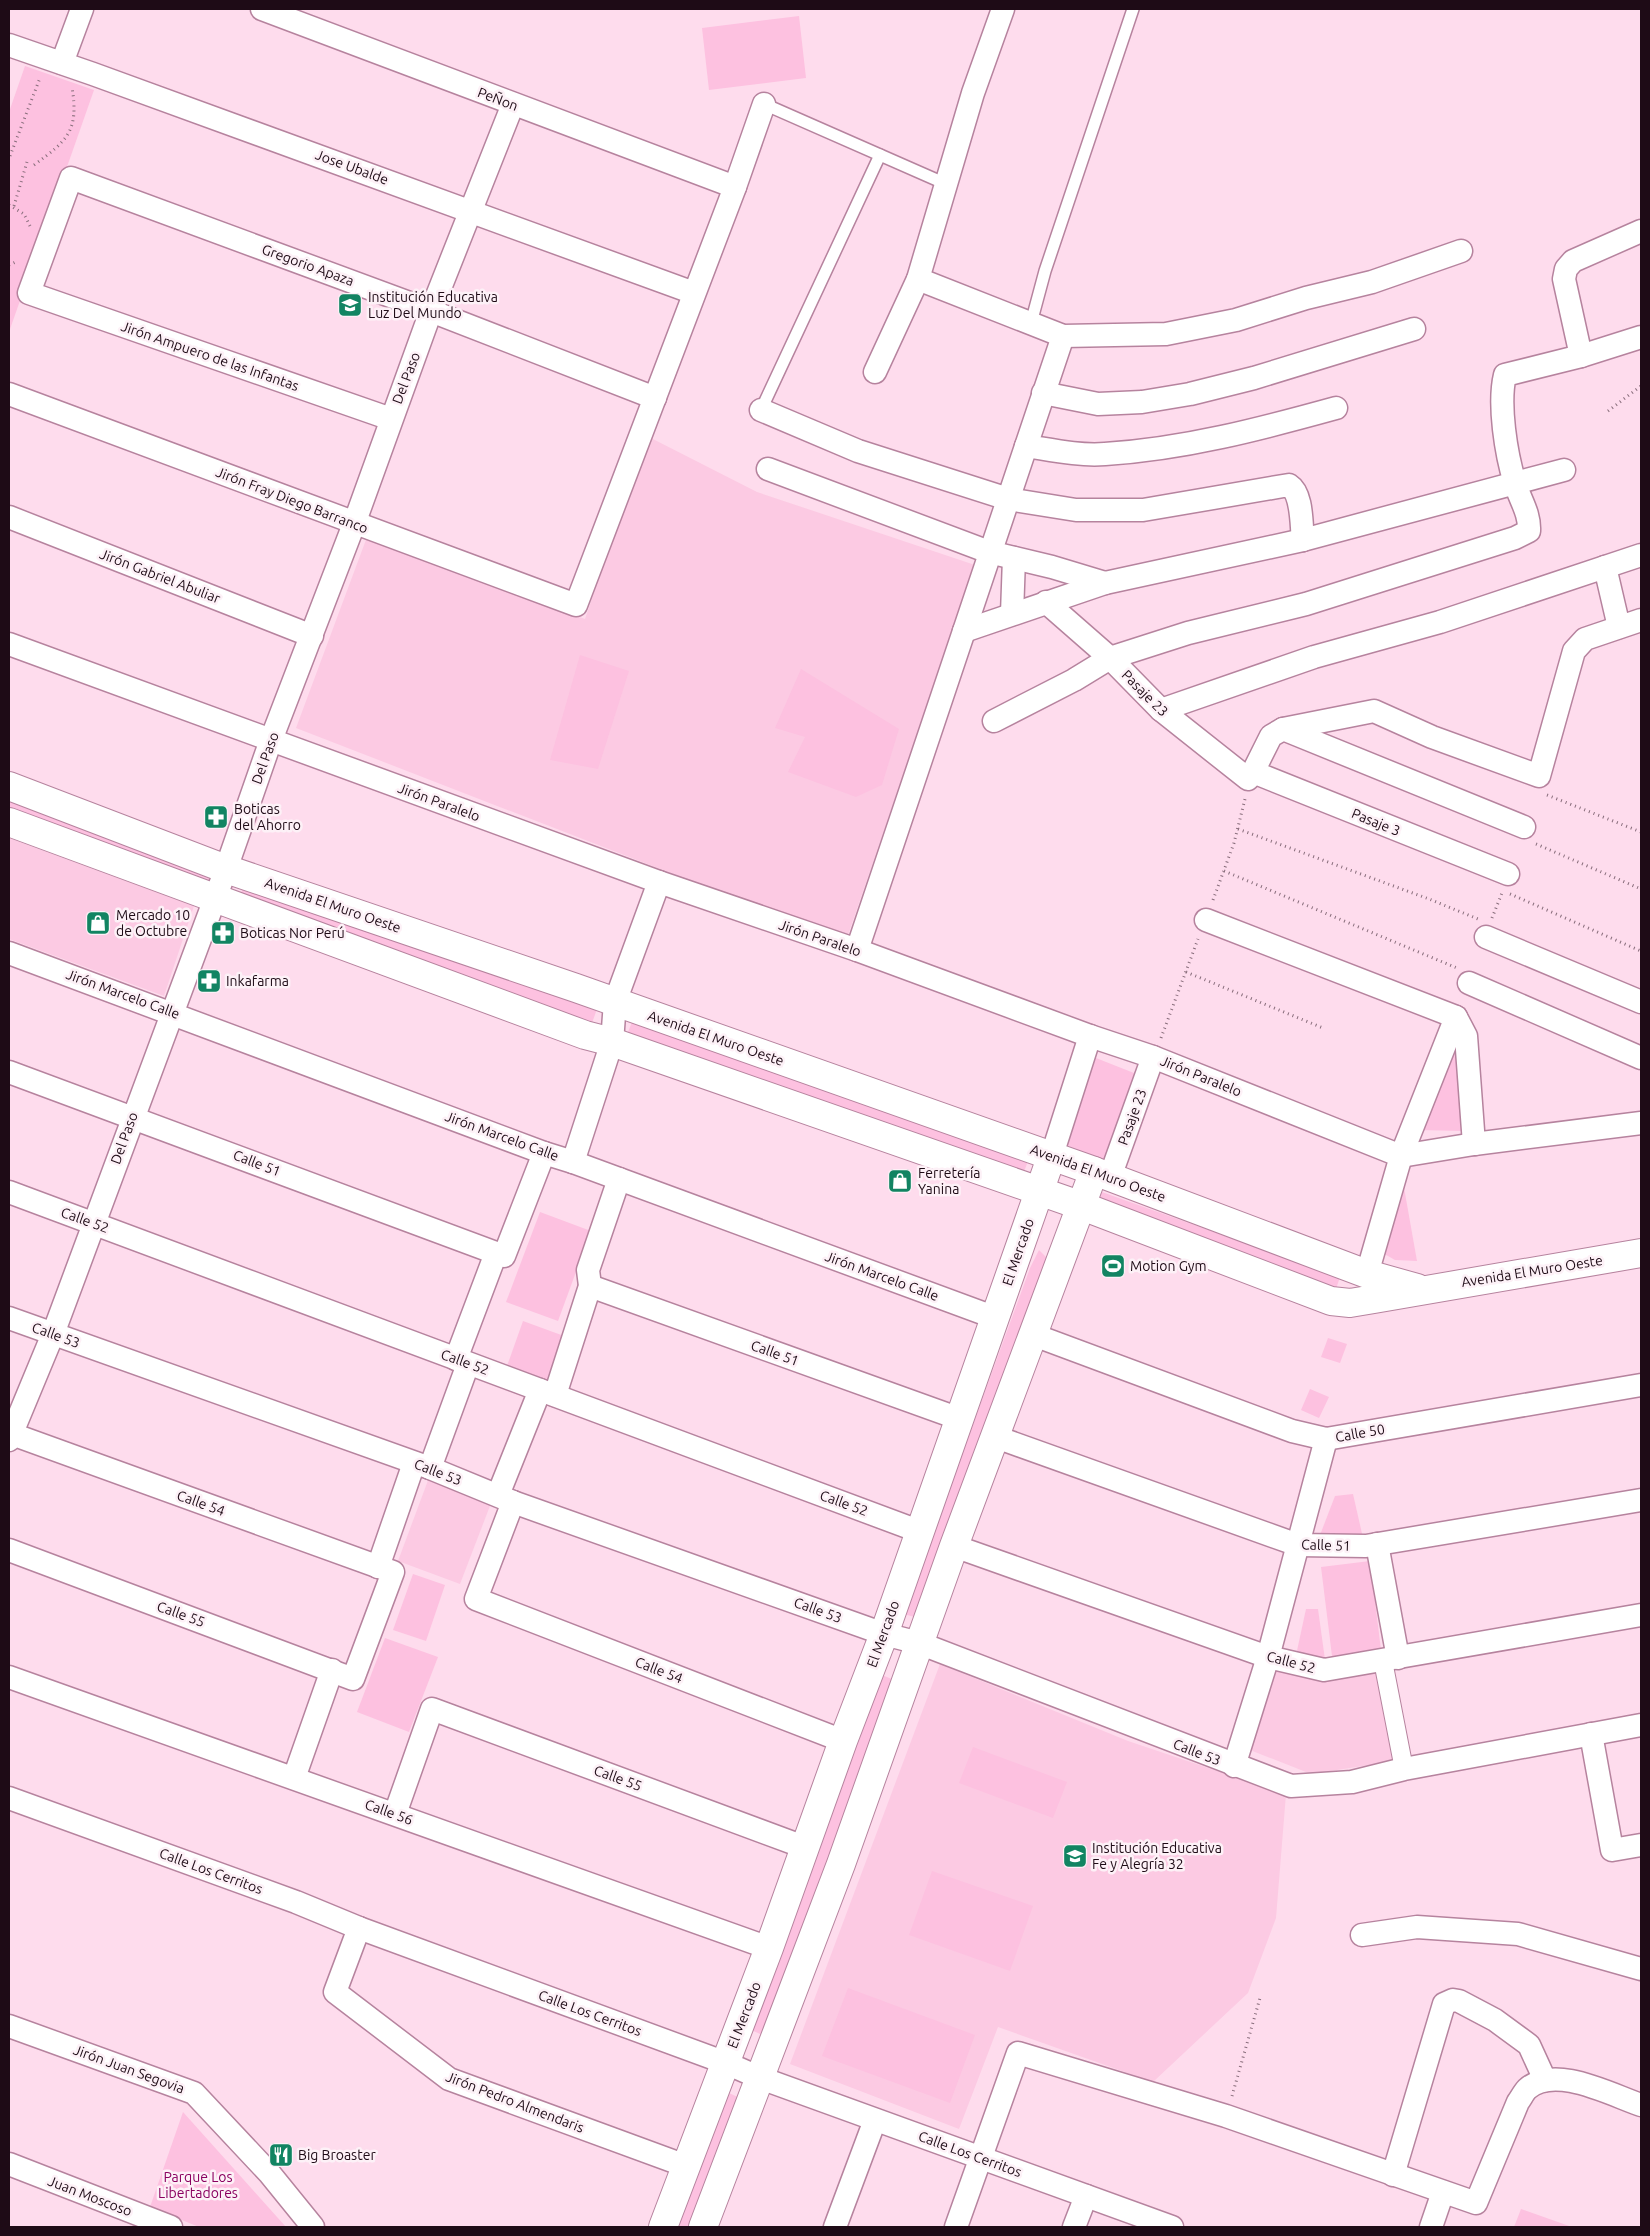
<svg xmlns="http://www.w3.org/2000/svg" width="1650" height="2236" viewBox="0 0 1650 2236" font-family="Ubuntu,sans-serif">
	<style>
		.built { fill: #fccae3 }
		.green { fill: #fdc1e0 }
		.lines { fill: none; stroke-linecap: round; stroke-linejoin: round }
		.service-casing { stroke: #b6839e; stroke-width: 14 }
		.pedestrian-casing { stroke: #b6839e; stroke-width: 20 }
		.minor-casing { stroke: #b6839e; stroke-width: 25 }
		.tertiary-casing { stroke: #b6839e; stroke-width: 30 }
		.secondary-casing { stroke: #b6839e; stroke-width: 30 }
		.path { stroke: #886d7b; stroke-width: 3; stroke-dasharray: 1 4; stroke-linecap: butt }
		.service { stroke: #fff; stroke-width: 11 }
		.pedestrian { stroke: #fff; stroke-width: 18 }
		.minor { stroke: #fff; stroke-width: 22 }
		.tertiary { stroke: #fff; stroke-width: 28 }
		.secondary { stroke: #fff; stroke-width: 28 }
		.labels { text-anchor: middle; stroke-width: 5; stroke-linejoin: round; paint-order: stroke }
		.street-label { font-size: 14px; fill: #1e0b16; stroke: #fdf1f7 }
		.poi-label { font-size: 14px; fill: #1e0b16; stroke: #fdf1f7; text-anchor: start }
		.park-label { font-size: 14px; fill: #8a0060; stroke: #fdf1f7 }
	</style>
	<rect width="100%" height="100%" fill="#fedced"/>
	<g class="built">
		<polygon points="647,436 757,492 975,565 846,941 296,728 367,537 585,619"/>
		<polygon points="9,838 194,906 164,996 9,939"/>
		<polygon points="430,1475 493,1498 460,1584 398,1561"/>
		<polygon points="1279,1663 1378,1665 1395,1761 1311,1774 1250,1750"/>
		<polygon points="940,1664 1128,1741 1286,1794 1276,1918 1248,1993 1153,2082 998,2027 959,2129 790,2064"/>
	</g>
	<g class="green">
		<polygon points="799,16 806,78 709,90 702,28"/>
		<polygon points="25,66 94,90 9,332 9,112"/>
		<polygon points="580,655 629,671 598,769 550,760"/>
		<polygon points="801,669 899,729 882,785 856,797 788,772 805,737 775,728"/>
		<polygon points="9,794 213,873 208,885 9,809"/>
		<polygon points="246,881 597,1009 592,1023 240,895"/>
		<polygon points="632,1022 1028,1161 1022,1177 626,1037"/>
		<polygon points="1456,1039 1463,1131 1418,1130"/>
		<polygon points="1096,1058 1139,1075 1106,1161 1063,1144"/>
		<polygon points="1403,1182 1417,1261 1395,1260 1381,1252"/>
		<polygon points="1102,1192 1340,1277 1335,1292 1096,1206"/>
		<polygon points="540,1212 591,1231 558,1321 506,1302"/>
		<polygon points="1039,1250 1048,1259 921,1619 904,1614 1030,1268"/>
		<polygon points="523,1321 564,1336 548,1381 507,1366"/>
		<polygon points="1328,1338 1347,1344 1340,1363 1321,1357"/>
		<polygon points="1310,1389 1329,1397 1319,1418 1301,1410"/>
		<polygon points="1353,1494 1363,1538 1320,1535 1335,1496"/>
		<polygon points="1370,1561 1382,1658 1333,1664 1321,1567"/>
		<polygon points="413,1574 445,1585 426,1641 393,1630"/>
		<polygon points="1306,1609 1318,1609 1326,1667 1295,1660"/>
		<polygon points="385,1638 438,1657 409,1732 357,1712"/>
		<polygon points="882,1675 899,1682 767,2037 749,2029"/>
		<polygon points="973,1747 1067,1782 1053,1818 959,1783"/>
		<polygon points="932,1871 1033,1906 1010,1971 909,1935"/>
		<polygon points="848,1988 975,2035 950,2103 822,2056"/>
		<polygon points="729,2093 742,2099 696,2227 678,2227"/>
		<polygon points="183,2112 286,2227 199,2227 150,2207"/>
		<polygon points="1521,2209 1572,2227 1514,2227"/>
	</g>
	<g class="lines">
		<defs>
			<g id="service">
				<polyline points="764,104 946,184"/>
				<polyline points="1031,323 1045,271 1133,9"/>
				<polyline points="761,410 880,155"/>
			</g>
			<polyline id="pedestrian" points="1383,1661 1404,1769"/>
			<g id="minor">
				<polyline points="262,9 735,187"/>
				<polyline points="9,45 93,74 694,293"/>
				<polyline points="62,63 82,9"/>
				<polyline points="918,279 1063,336 1166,334 1236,320 1306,298 1372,282 1461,251"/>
				<polyline points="1581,356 1564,279 1566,269 1573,261 1641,231"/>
				<polyline points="875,372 918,279 973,93 1003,9"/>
				<polyline points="1043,393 1098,404 1142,402 1190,394 1254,378 1414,329"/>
				<polyline points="9,394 576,605 735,187 764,104"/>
				<path d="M761,410l97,41 150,48 68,11h67l146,-25c14,9 12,40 14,55"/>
				<polyline points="391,419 29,293 71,178 431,311 655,398"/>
				<path d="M1026,446c26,4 53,10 79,8 79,-5 155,-25 231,-46"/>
				<polyline points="768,469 989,552 1052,567 1105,583"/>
				<polyline points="9,517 312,636"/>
				<polyline points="1605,567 1619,627"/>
				<polyline points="1046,602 1110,658 1161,710 1248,779 1253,772 1508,874"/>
				<polyline points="1012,614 1014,558"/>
				<polyline points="964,631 1105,583 1303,540 1564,470"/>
				<polyline points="9,644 659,882 857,950 1090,1036 1153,1057 1401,1156 1474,1144 1641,1123"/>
				<polyline points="1161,710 1314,657 1440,622 1641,555"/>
				<path d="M994,721l80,-41 36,-22 78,-25 118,-29 209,-66 14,-7c1,-18 -9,-31 -14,-48 -9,-29 -17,-79 -10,-108l76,-19 60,-19"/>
				<polyline points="1283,729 1524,827"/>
				<polyline points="1253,772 1271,736 1283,729 1374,711 1432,737 1539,776 1574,651 1585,639 1641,620"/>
				<polyline points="1206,920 1456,1017 1466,1036 1474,1144"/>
				<polyline points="1486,937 1641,1002"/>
				<polyline points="857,950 1063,336"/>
				<polyline points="9,953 544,1153 573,1162 996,1318"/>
				<polyline points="1469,983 1641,1058"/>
				<polyline points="9,1072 504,1256 544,1153"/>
				<polyline points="1052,1155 1090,1036"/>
				<polyline points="573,1162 612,1042 615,1002 659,882"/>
				<polyline points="1110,1177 1153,1057"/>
				<polyline points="9,1192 921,1532"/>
				<polyline points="1367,1274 1401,1156 1456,1017"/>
				<polyline points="590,1286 960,1419"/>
				<polyline points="9,1318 430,1468 513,1502 884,1634 919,1643 1291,1786 1352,1782 1404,1769 1641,1725"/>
				<polyline points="1034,1335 1292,1431 1326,1439 1641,1385"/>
				<polyline points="456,1359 496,1253"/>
				<polyline points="555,1395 590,1286 588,1270 619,1179"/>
				<polyline points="9,1433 393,1572 353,1679 9,1550"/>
				<polyline points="996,1437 1298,1545 1366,1546 1641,1500"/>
				<polyline points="9,1440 53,1334 226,869 271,740 354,524 431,311 513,104"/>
				<polyline points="430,1468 468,1364"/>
				<polyline points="498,1495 540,1390"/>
				<polyline points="513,1502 476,1599 843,1741"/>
				<polyline points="1377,1544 1398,1658"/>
				<polyline points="954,1546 1268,1657 1324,1670 1641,1615"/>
				<polyline points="378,1567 414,1463"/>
				<polyline points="9,1677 769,1948"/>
				<polyline points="1591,1734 1612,1850 1641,1845"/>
				<polyline points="1234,1766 1268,1657 1326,1439"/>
				<polyline points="294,1778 332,1670"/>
				<polyline points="9,1798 296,1902 359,1928 726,2063 758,2077 1172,2227"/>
				<polyline points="395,1814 432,1709 804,1847"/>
				<polyline points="359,1928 335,1992 449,2079 686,2166"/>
				<polyline points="1362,1935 1417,1927 1518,1934 1641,1969"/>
				<polyline points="9,2026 194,2093 270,2174 313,2227"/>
				<polyline points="9,2164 171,2227"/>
				<polyline points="1393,2175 1444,2004 1453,2000 1459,2001 1495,2020 1529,2045 1545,2080"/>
				<polyline points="835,2227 875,2120"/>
				<path d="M956,2227l62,-174 208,63 250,87 42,-101c3,-4 6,-10 9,-13 28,-25 84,6 114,16"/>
				<polyline points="1074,2227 1086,2196"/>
				<polyline points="1431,2227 1443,2192"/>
			</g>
			<g id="tertiary">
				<polyline points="1094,1171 1367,1274 1417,1288"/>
				<polyline points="1082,1206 1331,1301 1350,1303 1374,1299 1641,1253"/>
			</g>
			<g id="secondary">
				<polyline points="9,786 226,869 576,988 1094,1171 954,1546 841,1864 703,2227"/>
				<polyline points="9,822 585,1035 612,1042 1082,1206"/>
				<polyline points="663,2227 769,1948 843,1741 884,1634 1052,1155"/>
			</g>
		</defs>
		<use href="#service" class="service-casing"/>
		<use href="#pedestrian" class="pedestrian-casing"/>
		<use href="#minor" class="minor-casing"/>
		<use href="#tertiary" class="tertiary-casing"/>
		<use href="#secondary" class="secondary-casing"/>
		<g class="path">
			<polyline points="10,156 40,78"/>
			<path d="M34,165c34,-25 45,-34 38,-78"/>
			<polyline points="9,205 24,214 30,226"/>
			<polyline points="14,206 27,162"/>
			<polyline points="9,265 18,261"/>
			<polyline points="1608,411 1641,386"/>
			<polyline points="1547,795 1641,832"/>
			<polyline points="1238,829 1429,899 1478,919"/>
			<polyline points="1536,844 1641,889"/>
			<polyline points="1224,871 1457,968"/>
			<polyline points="1510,894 1641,951"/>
			<polyline points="1213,900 1234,843 1245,799"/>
			<polyline points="1492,918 1502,893"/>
			<polyline points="1186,972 1323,1028"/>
			<polyline points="1161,1038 1198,939"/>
			<polyline points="1232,2096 1260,1998"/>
		</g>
		<use href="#service" class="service"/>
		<use href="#pedestrian" class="pedestrian"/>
		<use href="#minor" class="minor"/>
		<use href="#tertiary" class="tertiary"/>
		<use href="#secondary" class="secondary"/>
	</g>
	<defs>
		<symbol id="school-square" viewBox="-11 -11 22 22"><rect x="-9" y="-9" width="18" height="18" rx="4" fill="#128462" stroke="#fdf1f7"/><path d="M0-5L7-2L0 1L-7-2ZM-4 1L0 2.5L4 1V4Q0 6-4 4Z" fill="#fff"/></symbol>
		<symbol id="pharmacy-square" viewBox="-11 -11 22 22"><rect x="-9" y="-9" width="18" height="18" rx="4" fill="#128462" stroke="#fdf1f7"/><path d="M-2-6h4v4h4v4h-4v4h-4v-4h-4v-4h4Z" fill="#fff"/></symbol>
		<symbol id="shop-square" viewBox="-11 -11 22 22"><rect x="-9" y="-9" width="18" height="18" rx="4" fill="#128462" stroke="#fdf1f7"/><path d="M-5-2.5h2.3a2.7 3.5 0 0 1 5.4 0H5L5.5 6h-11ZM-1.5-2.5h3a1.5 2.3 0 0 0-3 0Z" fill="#fff"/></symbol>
		<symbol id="stadium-square" viewBox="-11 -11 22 22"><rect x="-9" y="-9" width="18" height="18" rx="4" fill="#128462" stroke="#fdf1f7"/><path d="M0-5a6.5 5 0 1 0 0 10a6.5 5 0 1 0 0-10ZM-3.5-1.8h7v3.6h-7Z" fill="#fff"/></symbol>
		<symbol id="restaurant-square" viewBox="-11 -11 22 22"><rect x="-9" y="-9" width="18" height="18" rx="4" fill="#128462" stroke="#fdf1f7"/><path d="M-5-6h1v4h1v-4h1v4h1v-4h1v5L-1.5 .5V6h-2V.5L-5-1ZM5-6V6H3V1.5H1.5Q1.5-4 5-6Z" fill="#fff"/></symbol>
	</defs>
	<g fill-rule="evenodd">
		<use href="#school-square" x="336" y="291" width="28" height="28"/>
		<use href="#pharmacy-square" x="202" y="803" width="28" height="28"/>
		<use href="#shop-square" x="84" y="909" width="28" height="28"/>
		<use href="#pharmacy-square" x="209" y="919" width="28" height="28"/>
		<use href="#pharmacy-square" x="195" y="967" width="28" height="28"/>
		<use href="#shop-square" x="886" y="1167" width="28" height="28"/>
		<use href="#stadium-square" x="1099" y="1252" width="28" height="28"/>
		<use href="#school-square" x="1061" y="1842" width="28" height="28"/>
		<use href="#restaurant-square" x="267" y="2141" width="28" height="28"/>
	</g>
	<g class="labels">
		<g class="street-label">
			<text transform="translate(498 99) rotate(21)" y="5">PeÑon</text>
			<text transform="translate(352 167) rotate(20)" y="5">Jose Ubalde</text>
			<text transform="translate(308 265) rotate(20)" y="5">Gregorio Apaza</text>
			<text transform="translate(210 356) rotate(19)" y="5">Jirón Ampuero de las Infantas</text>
			<text transform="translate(406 378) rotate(-69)" y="5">Del Paso</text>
			<text transform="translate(292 500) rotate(21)" y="5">Jirón Fray Diego Barranco</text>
			<text transform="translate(160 576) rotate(21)" y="5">Jirón Gabriel Abuliar</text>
			<text transform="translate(1145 693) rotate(45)" y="5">Pasaje 23</text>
			<text transform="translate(265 758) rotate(-70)" y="5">Del Paso</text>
			<text transform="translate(439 802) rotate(20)" y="5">Jirón Paralelo</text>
			<text transform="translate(1376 822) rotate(22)" y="5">Pasaje 3</text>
			<text transform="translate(333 905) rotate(19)" y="5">Avenida El Muro Oeste</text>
			<text transform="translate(820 938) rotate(19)" y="5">Jirón Paralelo</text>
			<text transform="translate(123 994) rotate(20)" y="5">Jirón Marcelo Calle</text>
			<text transform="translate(716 1038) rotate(19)" y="5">Avenida El Muro Oeste</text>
			<text transform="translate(1201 1076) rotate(22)" y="5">Jirón Paralelo</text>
			<text transform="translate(1132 1117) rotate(-70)" y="5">Pasaje 23</text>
			<text transform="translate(502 1136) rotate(20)" y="5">Jirón Marcelo Calle</text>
			<text transform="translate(124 1138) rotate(-70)" y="5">Del Paso</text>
			<text transform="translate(257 1163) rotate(21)" y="5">Calle 51</text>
			<text transform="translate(1098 1173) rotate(20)" y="5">Avenida El Muro Oeste</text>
			<text transform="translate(85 1220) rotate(20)" y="5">Calle 52</text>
			<text transform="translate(1018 1252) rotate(-71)" y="5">El Mercado</text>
			<text transform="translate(1532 1271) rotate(-9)" y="5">Avenida El Muro Oeste</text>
			<text transform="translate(882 1276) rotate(20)" y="5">Jirón Marcelo Calle</text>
			<text transform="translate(56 1335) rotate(20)" y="5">Calle 53</text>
			<text transform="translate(775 1353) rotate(20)" y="5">Calle 51</text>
			<text transform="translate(465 1362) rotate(20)" y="5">Calle 52</text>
			<text transform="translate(1360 1433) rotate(-10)" y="5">Calle 50</text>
			<text transform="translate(438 1472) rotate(21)" y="5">Calle 53</text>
			<text transform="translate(201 1503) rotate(20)" y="5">Calle 54</text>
			<text transform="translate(844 1503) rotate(20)" y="5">Calle 52</text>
			<text transform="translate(1326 1545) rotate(2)" y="5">Calle 51</text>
			<text transform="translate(818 1610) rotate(20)" y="5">Calle 53</text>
			<text transform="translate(181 1614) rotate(20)" y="5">Calle 55</text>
			<text transform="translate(883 1634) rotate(-70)" y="5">El Mercado</text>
			<text transform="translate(1291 1662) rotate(15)" y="5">Calle 52</text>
			<text transform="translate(659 1670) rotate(21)" y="5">Calle 54</text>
			<text transform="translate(1197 1752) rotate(21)" y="5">Calle 53</text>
			<text transform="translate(618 1778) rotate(20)" y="5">Calle 55</text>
			<text transform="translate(389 1812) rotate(20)" y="5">Calle 56</text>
			<text transform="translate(211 1871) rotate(20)" y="5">Calle Los Cerritos</text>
			<text transform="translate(590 2013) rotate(20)" y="5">Calle Los Cerritos</text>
			<text transform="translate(744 2015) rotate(-69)" y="5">El Mercado</text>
			<text transform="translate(129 2069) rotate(20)" y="5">Jirón Juan Segovia</text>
			<text transform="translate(515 2102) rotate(21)" y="5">Jirón Pedro Almendaris</text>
			<text transform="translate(970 2154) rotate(20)" y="5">Calle Los Cerritos</text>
			<text transform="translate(90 2196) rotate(21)" y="5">Juan Moscoso</text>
		</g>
		<g class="poi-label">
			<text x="368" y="302">Institución Educativa<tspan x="368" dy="16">Luz Del Mundo</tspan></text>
			<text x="234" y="814">Boticas<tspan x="234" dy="16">del Ahorro</tspan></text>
			<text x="116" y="920">Mercado 10<tspan x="116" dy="16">de Octubre</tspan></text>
			<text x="240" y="938">Boticas Nor Perú</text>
			<text x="226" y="986">Inkafarma</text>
			<text x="918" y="1178">Ferretería<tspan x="918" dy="16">Yanina</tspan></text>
			<text x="1130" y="1271">Motion Gym</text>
			<text x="1092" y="1853">Institución Educativa<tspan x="1092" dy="16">Fe y Alegría 32</tspan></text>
			<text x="298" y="2160">Big Broaster</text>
		</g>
		<g class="park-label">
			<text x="198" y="2182">Parque Los<tspan x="198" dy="16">Libertadores</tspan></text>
		</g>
	</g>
	<rect width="1650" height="2236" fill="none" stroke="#1e0b16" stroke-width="20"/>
</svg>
